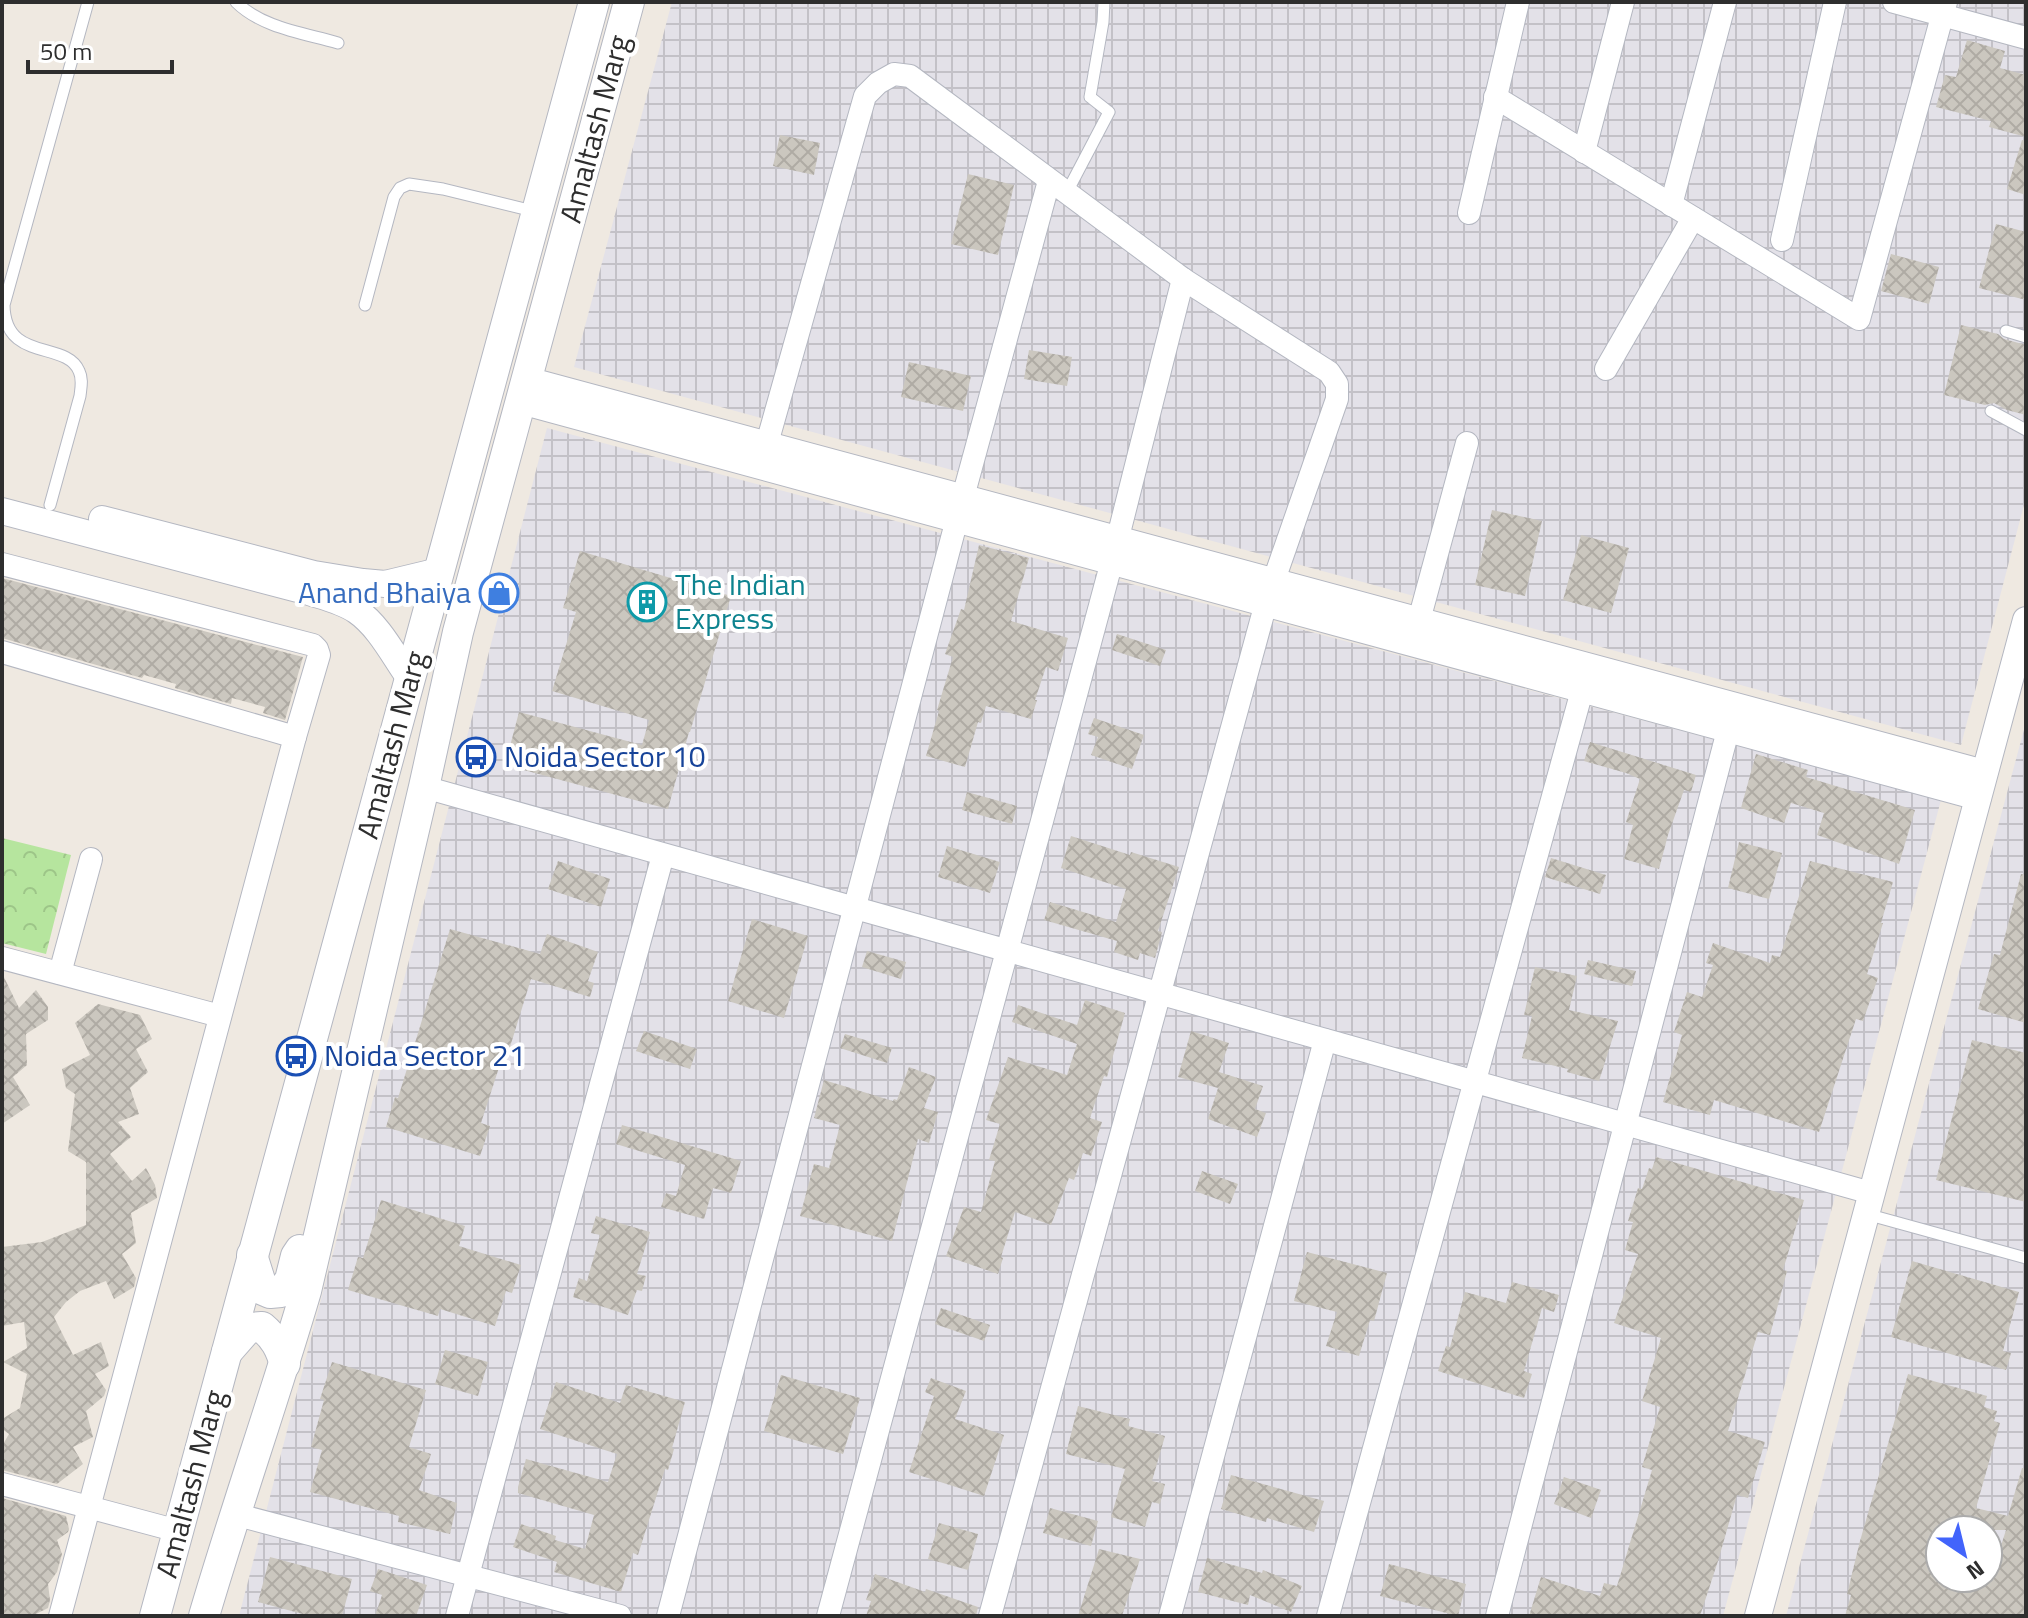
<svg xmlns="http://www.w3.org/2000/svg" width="2028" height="1618" viewBox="0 0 2028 1618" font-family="'Titillium Web',sans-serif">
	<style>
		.industrial { fill: url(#industrial-grid); fill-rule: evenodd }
		.park { fill: url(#park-crowns) }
		.building { fill: url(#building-cross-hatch); fill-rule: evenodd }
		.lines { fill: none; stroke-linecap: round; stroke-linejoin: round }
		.service-casing { stroke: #b4b7c1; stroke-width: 13 }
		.minor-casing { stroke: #b4b7c1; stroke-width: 24 }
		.tertiary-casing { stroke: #b4b7c1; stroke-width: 28 }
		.secondary-casing { stroke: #b4b7c1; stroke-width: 32 }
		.service { stroke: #fff; stroke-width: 11 }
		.minor { stroke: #fff; stroke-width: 22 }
		.tertiary { stroke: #fff; stroke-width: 26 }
		.secondary { stroke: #fff; stroke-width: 30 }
		.labels { text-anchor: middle; stroke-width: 8; stroke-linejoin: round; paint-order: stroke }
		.street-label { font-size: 30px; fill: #2e2e2e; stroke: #fff }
		.culture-label { font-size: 30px; fill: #0d838f; stroke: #fff; text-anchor: start }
		.shop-label { font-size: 30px; fill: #366cbe; stroke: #fff; text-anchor: end }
		.transit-label { font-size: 30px; fill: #164399; stroke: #fff; text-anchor: start }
	</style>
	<defs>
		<pattern id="industrial-grid" width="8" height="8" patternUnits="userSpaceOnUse" patternTransform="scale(2)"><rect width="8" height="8" fill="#e3e1e8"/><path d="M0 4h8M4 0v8" fill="none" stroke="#c3c1c7"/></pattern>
		<pattern id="park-crowns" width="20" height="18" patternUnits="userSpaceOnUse" patternTransform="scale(2)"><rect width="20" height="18" fill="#b6e59e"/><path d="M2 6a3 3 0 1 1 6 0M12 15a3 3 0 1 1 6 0" fill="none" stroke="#9dc588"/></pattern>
		<pattern id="building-cross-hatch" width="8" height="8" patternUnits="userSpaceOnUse" patternTransform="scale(2)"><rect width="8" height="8" fill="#cbc7bf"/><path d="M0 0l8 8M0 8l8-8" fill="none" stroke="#afaba4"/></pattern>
	</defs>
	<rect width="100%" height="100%" fill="#efe9e1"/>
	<g class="industrial">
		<polygon points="672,2 2026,2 2026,497 1961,745 574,367"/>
		<polygon points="547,428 1941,800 1723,1616 239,1616"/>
		<path d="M2026,722v894h-240zM1940,1530h48v48h-48z"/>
	</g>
	<polygon class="park" points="2,838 71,855 46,954 2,943"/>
	<g class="building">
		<polygon points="1967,40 2005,51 2000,68 2026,75 2026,137 1989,127 1991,121 1936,107 1945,75 1956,77"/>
		<polygon points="780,135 820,143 814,175 773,166"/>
		<polygon points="2022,140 2026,141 2026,195 2007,189"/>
		<polygon points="968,174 1014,185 998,255 951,244"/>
		<polygon points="1996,224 2026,232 2026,300 1979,288"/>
		<polygon points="1891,254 1939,267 1929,304 1881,291"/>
		<polygon points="1961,325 1998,334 2004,339 2026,345 2026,415 2007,410 1994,403 1985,405 1944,395"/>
		<polygon points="1029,350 1072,357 1067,386 1024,379"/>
		<polygon points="909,362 971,376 963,411 901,397"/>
		<polygon points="1492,510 1542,521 1525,596 1475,585"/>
		<polygon points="1581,535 1629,548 1611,613 1563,600"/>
		<polygon points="979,545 1029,558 1011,621 1068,638 1058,671 1046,667 1035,700 1037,700 1031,719 986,706 981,723 978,722 965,767 926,756 939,711 937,710 953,657 945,654 961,609 964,610"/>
		<polygon points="580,551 731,596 690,732 689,732 668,809 505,765 519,712 642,745 649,720 552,691 576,612 563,608"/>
		<polygon points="2,578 303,657 285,720 263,713 265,707 232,698 231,704 175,688 176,684 144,675 142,678 2,638"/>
		<polygon points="1117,634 1166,650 1160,666 1112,650"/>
		<polygon points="1094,718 1144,735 1132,769 1091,755 1098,737 1088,734"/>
		<polygon points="1590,742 1696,775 1691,792 1684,790 1668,835 1659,869 1624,859 1633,825 1626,822 1640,779 1626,773 1584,761"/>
		<polygon points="1756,754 1808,770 1806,777 1915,810 1899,864 1817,835 1824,813 1791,803 1784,823 1741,808"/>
		<polygon points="967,792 1017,806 1012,824 962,810"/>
		<polygon points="1071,836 1130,855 1131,852 1179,867 1158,931 1162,932 1155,958 1140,953 1138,960 1114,952 1117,941 1044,920 1050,902 1116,922 1126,889 1061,868"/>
		<polygon points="1739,842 1782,853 1769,899 1728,888"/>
		<polygon points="947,846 1000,862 990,893 938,877"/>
		<polygon points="1551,858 1606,875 1600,894 1545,877"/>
		<polygon points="558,861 610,879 601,907 548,889"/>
		<polygon points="1810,861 1893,882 1881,923 1883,923 1867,974 1878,978 1863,1021 1856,1019 1819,1132 1714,1100 1710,1115 1663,1102 1682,1035 1674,1032 1687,992 1702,997 1713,965 1706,963 1713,943 1770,963 1772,955 1780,957"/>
		<polygon points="2021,874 2026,875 2026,1023 1978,1009 1994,954 2000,955"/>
		<polygon points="752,919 808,936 784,1018 728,1001"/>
		<polygon points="450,929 540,954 547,934 598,952 588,981 594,983 590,997 531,979 510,1047 506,1046 481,1123 490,1126 480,1156 386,1127 395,1097 398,1098"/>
		<polygon points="867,951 906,962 901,979 862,967"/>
		<polygon points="1588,960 1636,971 1632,986 1584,974"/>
		<polygon points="1535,967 1577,976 1569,1010 1618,1021 1599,1081 1567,1072 1568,1069 1522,1058 1532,1016 1524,1015"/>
		<polygon points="2,973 19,1008 36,990 48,1007 48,1020 26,1034 27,1065 13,1077 30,1105 2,1124"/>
		<polygon points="1085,1000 1125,1013 1107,1077 1104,1076 1090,1118 1102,1122 1091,1156 1083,1153 1074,1180 1069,1178 1051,1225 1015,1212 1001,1257 1003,1258 998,1274 946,1256 964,1207 981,1212 995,1161 989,1160 1000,1124 986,1120 1008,1057 1067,1075 1077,1044 1012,1022 1018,1005 1077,1025"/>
		<polygon points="98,1004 140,1015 152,1039 136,1049 148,1072 130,1088 139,1114 118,1122 131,1137 110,1154 132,1181 146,1168 155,1185 157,1198 131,1213 136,1243 122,1254 136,1278 134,1287 114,1299 106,1281 80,1291 66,1302 54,1317 73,1355 101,1342 109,1366 95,1374 106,1390 104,1396 86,1411 93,1437 73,1447 83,1464 57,1484 2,1470 2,1446 9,1434 2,1429 2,1419 20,1408 27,1374 3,1362 27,1348 24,1322 2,1326 2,1247 42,1242 86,1225 86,1162 68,1151 75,1094 66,1088 62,1069 90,1055 75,1023"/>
		<polygon points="644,1031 697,1049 690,1069 636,1051"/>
		<polygon points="1191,1031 1229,1043 1219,1072 1263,1086 1255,1109 1266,1113 1257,1137 1208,1119 1218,1088 1178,1077"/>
		<polygon points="845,1034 892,1048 887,1063 840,1048"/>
		<polygon points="1972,1040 2026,1053 2026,1202 1936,1180"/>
		<polygon points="909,1067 936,1077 924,1108 938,1112 929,1143 918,1139 892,1241 800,1216 814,1164 829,1168 840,1125 814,1118 824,1080 893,1101 894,1099 897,1100"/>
		<polygon points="622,1125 741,1161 731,1193 713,1188 704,1219 661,1207 666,1193 676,1196 685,1165 616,1144"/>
		<polygon points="1656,1157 1804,1200 1783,1270 1787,1271 1770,1335 1758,1332 1728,1431 1765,1442 1748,1498 1737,1495 1718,1561 1700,1616 1529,1616 1541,1577 1600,1596 1604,1583 1617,1586 1652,1470 1642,1467 1660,1407 1642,1401 1661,1338 1614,1323 1638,1254 1625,1250 1633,1222 1628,1221 1638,1188 1642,1189 1649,1168 1652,1169"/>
		<polygon points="1202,1171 1238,1184 1230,1204 1195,1191"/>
		<polygon points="381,1200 465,1226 459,1246 521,1265 512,1293 506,1291 495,1326 440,1309 438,1316 348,1290 358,1257 363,1258"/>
		<polygon points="596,1216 650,1232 637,1274 646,1276 642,1291 637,1290 628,1315 573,1297 579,1278 587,1281 600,1235 591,1233"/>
		<polygon points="1307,1252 1387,1273 1374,1321 1370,1320 1359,1356 1326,1346 1337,1312 1294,1301"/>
		<polygon points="1912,1261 2019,1292 2003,1351 2011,1353 2006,1370 1891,1337"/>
		<polygon points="1512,1282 1559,1295 1554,1312 1542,1308 1524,1371 1532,1374 1524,1398 1438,1371 1446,1346 1450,1347 1465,1292 1506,1303"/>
		<polygon points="941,1308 990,1325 984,1341 935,1324"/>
		<polygon points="445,1350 488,1362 478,1396 435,1384"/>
		<polygon points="332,1362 426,1390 409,1447 431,1454 419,1490 457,1503 450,1534 398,1522 399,1516 310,1492 322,1450 311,1447 324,1400 320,1399"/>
		<path d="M1908,1374l79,22 -3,11 13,4 -3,10 6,2 -24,85 32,8 14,-48h4v148h-181l6,-21 -4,-1 13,-53zM1940,1530h66l-17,53 -15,-5h-34z"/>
		<polygon points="781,1375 860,1398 843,1454 764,1431"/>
		<polygon points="931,1378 966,1391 955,1419 1004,1435 984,1496 909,1472 934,1396 925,1392"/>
		<polygon points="556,1382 620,1403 626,1385 685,1402 672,1448 674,1449 668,1470 665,1469 638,1555 633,1553 621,1592 554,1572 557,1562 513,1547 521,1524 556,1536 555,1540 585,1549 594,1515 518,1493 518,1487 526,1459 608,1482 617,1454 540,1429"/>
		<polygon points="1078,1406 1130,1419 1128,1426 1165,1436 1152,1481 1165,1484 1160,1504 1152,1502 1145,1527 1111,1517 1125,1469 1066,1454"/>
		<polygon points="1231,1475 1324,1501 1314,1532 1267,1518 1266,1522 1221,1509"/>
		<polygon points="1564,1477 1601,1490 1591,1518 1554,1504"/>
		<polygon points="2,1498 66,1516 69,1529 68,1532 57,1540 62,1554 57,1572 48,1584 50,1600 48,1608 32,1616 2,1616"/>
		<polygon points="1050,1508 1098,1521 1091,1546 1043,1533"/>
		<polygon points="939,1523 978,1534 968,1570 928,1559"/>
		<polygon points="1099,1549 1140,1559 1122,1616 1078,1616"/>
		<polygon points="270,1557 352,1579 342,1616 310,1616 258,1602"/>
		<polygon points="1207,1558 1262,1573 1263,1570 1302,1586 1291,1612 1250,1595 1248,1605 1198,1592"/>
		<polygon points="1389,1564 1466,1584 1458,1616 1380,1596"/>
		<polygon points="378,1569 427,1585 416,1616 375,1616 382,1595 370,1591"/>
		<polygon points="875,1574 925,1592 926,1589 978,1607 976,1616 866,1616 871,1601 866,1600"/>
	</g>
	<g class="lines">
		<defs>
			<g id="service">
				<path d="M236,2c26,26 68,31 102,41"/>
				<polyline points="1066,194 1109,112 1090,97 1103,22 1104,2"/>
				<polyline points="365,305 394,197 400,188 409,184 443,189 537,212"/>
				<polyline points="2006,331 2026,337"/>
				<polyline points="1991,411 2026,430"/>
				<path d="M50,505l30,-109c1,-9 3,-17 -1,-25 -13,-31 -74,-8 -75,-66l84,-303"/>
				<polyline points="1866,1214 2026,1258"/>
			</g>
			<g id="minor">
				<polyline points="1894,2 2026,38"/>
				<polyline points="1495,97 1859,319 1946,2"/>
				<polyline points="1584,152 1623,2"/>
				<polyline points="1671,205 1725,2"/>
				<polyline points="1469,213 1518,2"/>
				<polyline points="1782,240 1835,2"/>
				<polyline points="1606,369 1693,218"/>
				<polyline points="762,461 865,96 878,83 894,74 910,76 1183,279 1329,372 1337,384 1337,399 1266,603 990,1616"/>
				<polyline points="2,564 313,645 317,649 319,655 295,737 60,1616"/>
				<polyline points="1415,635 1467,443"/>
				<polyline points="2,652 295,737"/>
				<polyline points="424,787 1871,1193"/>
				<polyline points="2,958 220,1016"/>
				<polyline points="60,973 91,859"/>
				<polyline points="2,1484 178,1531"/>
				<polyline points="234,1514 620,1616"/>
				<polyline points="457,1616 663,855"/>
				<polyline points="668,1616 957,519 1049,181"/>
				<polyline points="828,1616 1112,561 1183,279"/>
				<polyline points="1170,1616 1325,1040"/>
				<polyline points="1328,1616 1586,676"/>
				<polyline points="1497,1616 1732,715"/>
			</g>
			<g id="tertiary">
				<polyline points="527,380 1984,773"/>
				<polyline points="521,401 1978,797"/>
				<path d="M2,511l307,81c16,5 34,9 48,19 22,15 37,45 52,66"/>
				<polyline points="102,519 314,574 363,582 385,584 439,571"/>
				<polyline points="1758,1616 2026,620"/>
			</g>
			<g id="secondary">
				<polyline points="252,1255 263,1290 270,1293 281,1292 290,1280 296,1256 300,1250"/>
				<path d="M227,1352l21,-24 14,-1c13,11 18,21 23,37"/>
				<polyline points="155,1616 594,2"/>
				<path d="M204,1616c32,-109 70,-216 102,-325l118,-504 34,-155 171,-630"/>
			</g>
		</defs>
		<use href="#service" class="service-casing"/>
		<use href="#minor" class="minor-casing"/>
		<use href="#tertiary" class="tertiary-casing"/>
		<use href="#secondary" class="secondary-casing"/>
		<use href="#service" class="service"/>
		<use href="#minor" class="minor"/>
		<use href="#tertiary" class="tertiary"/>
		<use href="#secondary" class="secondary"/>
	</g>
	<defs>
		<symbol id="shop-ring" viewBox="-11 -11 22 22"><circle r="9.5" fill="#fff" stroke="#3f7fe0" stroke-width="1.5"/><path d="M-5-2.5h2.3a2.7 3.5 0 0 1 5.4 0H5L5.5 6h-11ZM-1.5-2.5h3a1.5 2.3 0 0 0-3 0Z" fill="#3f7fe0"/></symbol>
		<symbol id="building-ring" viewBox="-11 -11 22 22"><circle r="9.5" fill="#fff" stroke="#0f9aa8" stroke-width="1.5"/><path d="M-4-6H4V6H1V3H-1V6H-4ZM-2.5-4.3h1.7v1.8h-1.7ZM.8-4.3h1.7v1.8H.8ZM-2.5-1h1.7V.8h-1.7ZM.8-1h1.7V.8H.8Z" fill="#0f9aa8"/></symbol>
		<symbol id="bus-ring" viewBox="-11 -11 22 22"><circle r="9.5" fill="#fff" stroke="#1a4fb4" stroke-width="1.5"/><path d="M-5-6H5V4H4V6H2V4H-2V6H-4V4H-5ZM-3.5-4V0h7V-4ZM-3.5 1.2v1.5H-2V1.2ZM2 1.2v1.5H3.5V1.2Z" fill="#1a4fb4"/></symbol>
	</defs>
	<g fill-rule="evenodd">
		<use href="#shop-ring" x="477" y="571" width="44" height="44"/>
		<use href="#building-ring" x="625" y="580" width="44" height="44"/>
		<use href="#bus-ring" x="454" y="735" width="44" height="44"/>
		<use href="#bus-ring" x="274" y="1034" width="44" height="44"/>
	</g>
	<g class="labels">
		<g class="street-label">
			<text transform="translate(595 129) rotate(-75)" y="10">Amaltash Marg</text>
			<text transform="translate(392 745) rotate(-75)" y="10">Amaltash Marg</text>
			<text transform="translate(191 1484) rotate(-75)" y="10">Amaltash Marg</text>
		</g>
		<g class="culture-label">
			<text x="675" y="595">The Indian<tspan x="675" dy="34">Express</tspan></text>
		</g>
		<g class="shop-label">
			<text x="471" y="603">Anand Bhaiya</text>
		</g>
		<g class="transit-label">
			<text x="504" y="767">Noida Sector 10</text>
			<text x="324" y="1066">Noida Sector 21</text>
		</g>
	</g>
	<rect width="2028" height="1618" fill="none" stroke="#2e2e2e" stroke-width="8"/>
	<g transform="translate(1964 1554) rotate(145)"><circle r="38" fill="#ffffff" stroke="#ababab" stroke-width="2"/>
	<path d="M0-6L14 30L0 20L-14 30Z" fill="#4264fb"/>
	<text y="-12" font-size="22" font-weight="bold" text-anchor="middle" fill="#2e2e2e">N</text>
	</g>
	<path d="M28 60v12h144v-12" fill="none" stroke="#2e2e2e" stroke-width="4"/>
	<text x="40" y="60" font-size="24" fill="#2e2e2e" stroke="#ffffff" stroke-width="6" paint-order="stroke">50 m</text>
</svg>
